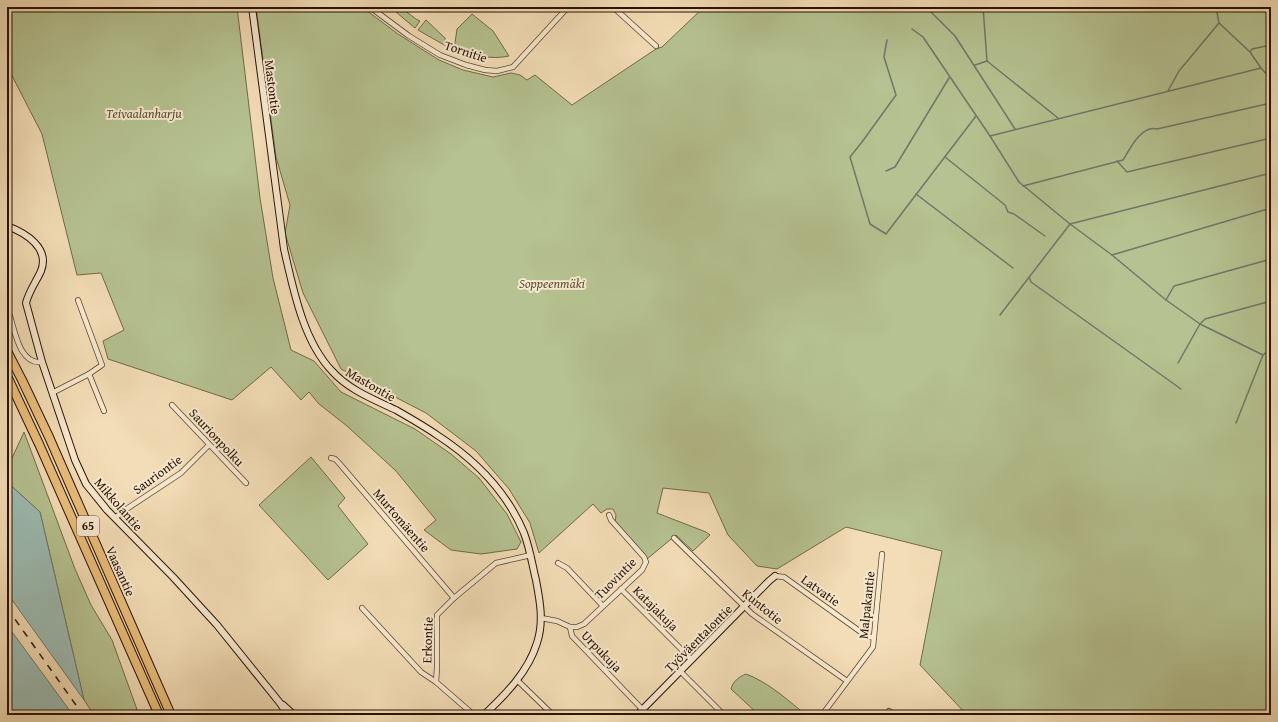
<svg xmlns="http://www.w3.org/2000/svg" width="1278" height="722" viewBox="0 0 1278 722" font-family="'Gentium Book Plus',serif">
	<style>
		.green { fill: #b6c291; stroke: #706a49 }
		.water { fill: #9cbbb2; stroke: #6e786b }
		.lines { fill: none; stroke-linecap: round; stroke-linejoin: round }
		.stream { stroke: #6e786b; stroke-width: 1.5 }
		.street-casing { stroke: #5c462e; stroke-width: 6 }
		.secondary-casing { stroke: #291301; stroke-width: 8 }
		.highway-casing { stroke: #291301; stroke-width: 10 }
		.street { stroke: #f7e9d0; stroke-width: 4.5 }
		.secondary { stroke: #f7e9d0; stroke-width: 6 }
		.highway { stroke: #eabe7b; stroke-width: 8 }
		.rail { stroke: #291301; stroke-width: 1.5; stroke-dasharray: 7 7; stroke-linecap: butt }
		.labels { text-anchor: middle; stroke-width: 4; stroke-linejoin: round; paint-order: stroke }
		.shield { fill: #f7e9d0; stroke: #67533f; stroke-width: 1 }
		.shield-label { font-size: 12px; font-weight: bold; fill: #291301 }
		.street-label { font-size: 13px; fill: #291301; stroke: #f7e9d0 }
		.park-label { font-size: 13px; font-style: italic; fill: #5a5033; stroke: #f7e9d0 }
	</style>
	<rect width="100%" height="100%" fill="#f3ddb6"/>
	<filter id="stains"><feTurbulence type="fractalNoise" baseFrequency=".005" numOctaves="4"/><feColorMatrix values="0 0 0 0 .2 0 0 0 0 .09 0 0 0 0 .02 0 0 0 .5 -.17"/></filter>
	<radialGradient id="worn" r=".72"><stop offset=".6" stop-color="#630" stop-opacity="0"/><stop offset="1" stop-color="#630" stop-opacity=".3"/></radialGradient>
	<g class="green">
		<polygon points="7,7 237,7 260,198 273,278 291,350 314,361 341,392 415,429 451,454 479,478 507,514 521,542 517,549 481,554 451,550 424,530 436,520 396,471 347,426 319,404 309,392 301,400 271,367 232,400 108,359 103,341 124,330 101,273 77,275 42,134 7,66"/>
		<polygon points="256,7 362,7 398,34 439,60 463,70 493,77 511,73 520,75 527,80 535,75 572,105 656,49 662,47 704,7 1271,7 1271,715 967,715 920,665 942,551 846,527 777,569 757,566 728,535 709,493 663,488 657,513 706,532 710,535 693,551 676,535 647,559 615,522 616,515 613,509 607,509 601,513 593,504 539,553 530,523 509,489 476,451 426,413 341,369 303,293 285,233 290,205 276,157"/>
		<polygon points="390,7 400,7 416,19 420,21 415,28"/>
		<path d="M472,14l21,17 16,25c-18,4 -37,-1 -55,-6l3,-21z"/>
		<polygon points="426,20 445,38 446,46 418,30"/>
		<polygon points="24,432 75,569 91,605 112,640 139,715 94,715 84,700 40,512 7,482 7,469"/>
		<polygon points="311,457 345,498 338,506 368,544 328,580 259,505"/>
		<path d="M746,674c21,8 37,22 54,36l1,5h-42l-28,-26c2,-8 8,-12 15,-15z"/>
	</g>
	<g class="water">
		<polygon points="7,482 40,512 84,700 7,593"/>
		<polygon points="7,625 73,715 7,715"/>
	</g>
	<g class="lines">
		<g class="stream">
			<polyline points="919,7 931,12 955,36 1015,129"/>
			<polyline points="983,7 987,61"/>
			<polyline points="1216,7 1219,23 1250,52 1261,68 1271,79"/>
			<polyline points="912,29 923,37 990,136 1019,182 1070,224 1112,255 1166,300 1200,324 1263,355"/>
			<polyline points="887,40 884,57 896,95 862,142 850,157 870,224 886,234 976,116"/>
			<polyline points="1250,52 1252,49 1271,45"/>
			<polyline points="975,65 987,61 1058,118"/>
			<polyline points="1168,91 1179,71 1219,23"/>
			<polyline points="990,136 1261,68"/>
			<polyline points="945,157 1005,205 1008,212 1014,214 1045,236"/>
			<polyline points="1117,161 1127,172 1271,138"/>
			<polyline points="886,171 895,167 949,78"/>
			<path d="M1023,186l100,-26c7,-11 18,-35 34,-31l114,-26"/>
			<polyline points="916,194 1013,268"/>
			<polyline points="1112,255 1271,208"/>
			<polyline points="1029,277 1031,282 1181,389"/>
			<polyline points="1166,300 1174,286 1271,259"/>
			<polyline points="1000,315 1070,224 1271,173"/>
			<polyline points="1178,363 1200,324 1205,319 1271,301"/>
			<polyline points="1236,423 1263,355 1271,348"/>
		</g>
		<defs>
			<g id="street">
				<polyline points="370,7 409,36 440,55 466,65 485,70 497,71 513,67 568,7"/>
				<polyline points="613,7 656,46"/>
				<path d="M7,310l3,6c5,16 10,49 32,46"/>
				<polyline points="89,374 104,411"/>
				<polyline points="52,393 89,374 102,365 78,300"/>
				<polyline points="172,405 246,483"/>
				<polyline points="331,458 335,459 339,463 454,598"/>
				<polyline points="115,518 125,510 181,473 209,445"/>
				<polyline points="674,538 752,614 847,681"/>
				<polyline points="558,563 567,568 603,606"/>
				<polyline points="775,576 784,577 865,635 874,638"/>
				<polyline points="621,589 692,660"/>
				<polyline points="362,608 421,672 436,682"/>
				<polyline points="541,618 557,621 570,627 572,636 642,709"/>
				<polyline points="570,627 577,627 584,624 642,570 646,562 644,557 611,520 609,515"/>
				<polyline points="680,671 724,715"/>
				<polyline points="517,680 553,715"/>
				<polyline points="889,711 895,715"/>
				<polyline points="474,715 436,682 437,668 437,615 454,598 496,563 531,555"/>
				<polyline points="822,715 873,647 882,554"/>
			</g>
			<g id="secondary">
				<path d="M252,7l32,242c9,39 19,92 48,122 17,19 41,28 64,39 14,8 28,16 41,25 37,24 70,57 87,98 6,16 8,31 12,47 4,21 8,42 1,63 -9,29 -31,51 -53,72"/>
				<path d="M7,224v2c19,7 43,22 34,45 -5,11 -12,20 -15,32l16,59 33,98 11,24 21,26 66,67 44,48 63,78 8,12"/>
				<polyline points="283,705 294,715"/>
				<polyline points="637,715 769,581 775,576"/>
			</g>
			<g id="highway">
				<polyline points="7,351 22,380 49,437 171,715"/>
				<polyline points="7,376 39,444 159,715"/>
			</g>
		</defs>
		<use href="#street" class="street-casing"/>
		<use href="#secondary" class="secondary-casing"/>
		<use href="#highway" class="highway-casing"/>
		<use href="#street" class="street"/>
		<use href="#secondary" class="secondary"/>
		<use href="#highway" class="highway"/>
		<polyline class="rail" points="7,608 83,715"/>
	</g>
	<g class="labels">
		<rect class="shield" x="77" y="516" width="22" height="20" rx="3"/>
		<g class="shield-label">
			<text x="88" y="530">65</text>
		</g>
		<g class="street-label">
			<text transform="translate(466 51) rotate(18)" y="5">Tornitie</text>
			<text transform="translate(273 87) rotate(83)" y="5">Mastontie</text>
			<text transform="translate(371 384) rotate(30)" y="5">Mastontie</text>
			<text transform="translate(217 437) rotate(47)" y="5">Saurionpolku</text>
			<text transform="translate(157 474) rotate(-36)" y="5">Sauriontie</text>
			<text transform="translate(119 504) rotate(49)" y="5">Mikkolantie</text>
			<text transform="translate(402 520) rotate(49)" y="5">Murtomäentie</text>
			<text transform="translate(121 571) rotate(66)" y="5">Vaasantie</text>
			<text transform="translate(615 578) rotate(-45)" y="5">Tuovintie</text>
			<text transform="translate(821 590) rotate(35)" y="5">Latvatie</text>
			<text transform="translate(866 605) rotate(-84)" y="5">Malpakantie</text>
			<text transform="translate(763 606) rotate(39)" y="5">Kuntotie</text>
			<text transform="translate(656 608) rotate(45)" y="5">Katajakuja</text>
			<text transform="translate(698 638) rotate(-45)" y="5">Työväentalontie</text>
			<text transform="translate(427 640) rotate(-88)" y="5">Erkontie</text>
			<text transform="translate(602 651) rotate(46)" y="5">Urpukuja</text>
		</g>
		<g class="park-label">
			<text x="144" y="118">Teivaalanharju</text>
			<text x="552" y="288">Soppeenmäki</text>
		</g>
	</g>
	<rect width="1278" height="722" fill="none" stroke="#f3ddb6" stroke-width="24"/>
	<rect x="8" y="8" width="1262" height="706" fill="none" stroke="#291301" stroke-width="2"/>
	<rect x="12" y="12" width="1254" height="698" fill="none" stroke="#291301"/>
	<rect width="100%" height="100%" filter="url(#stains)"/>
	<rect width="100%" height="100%" fill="url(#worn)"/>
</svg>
